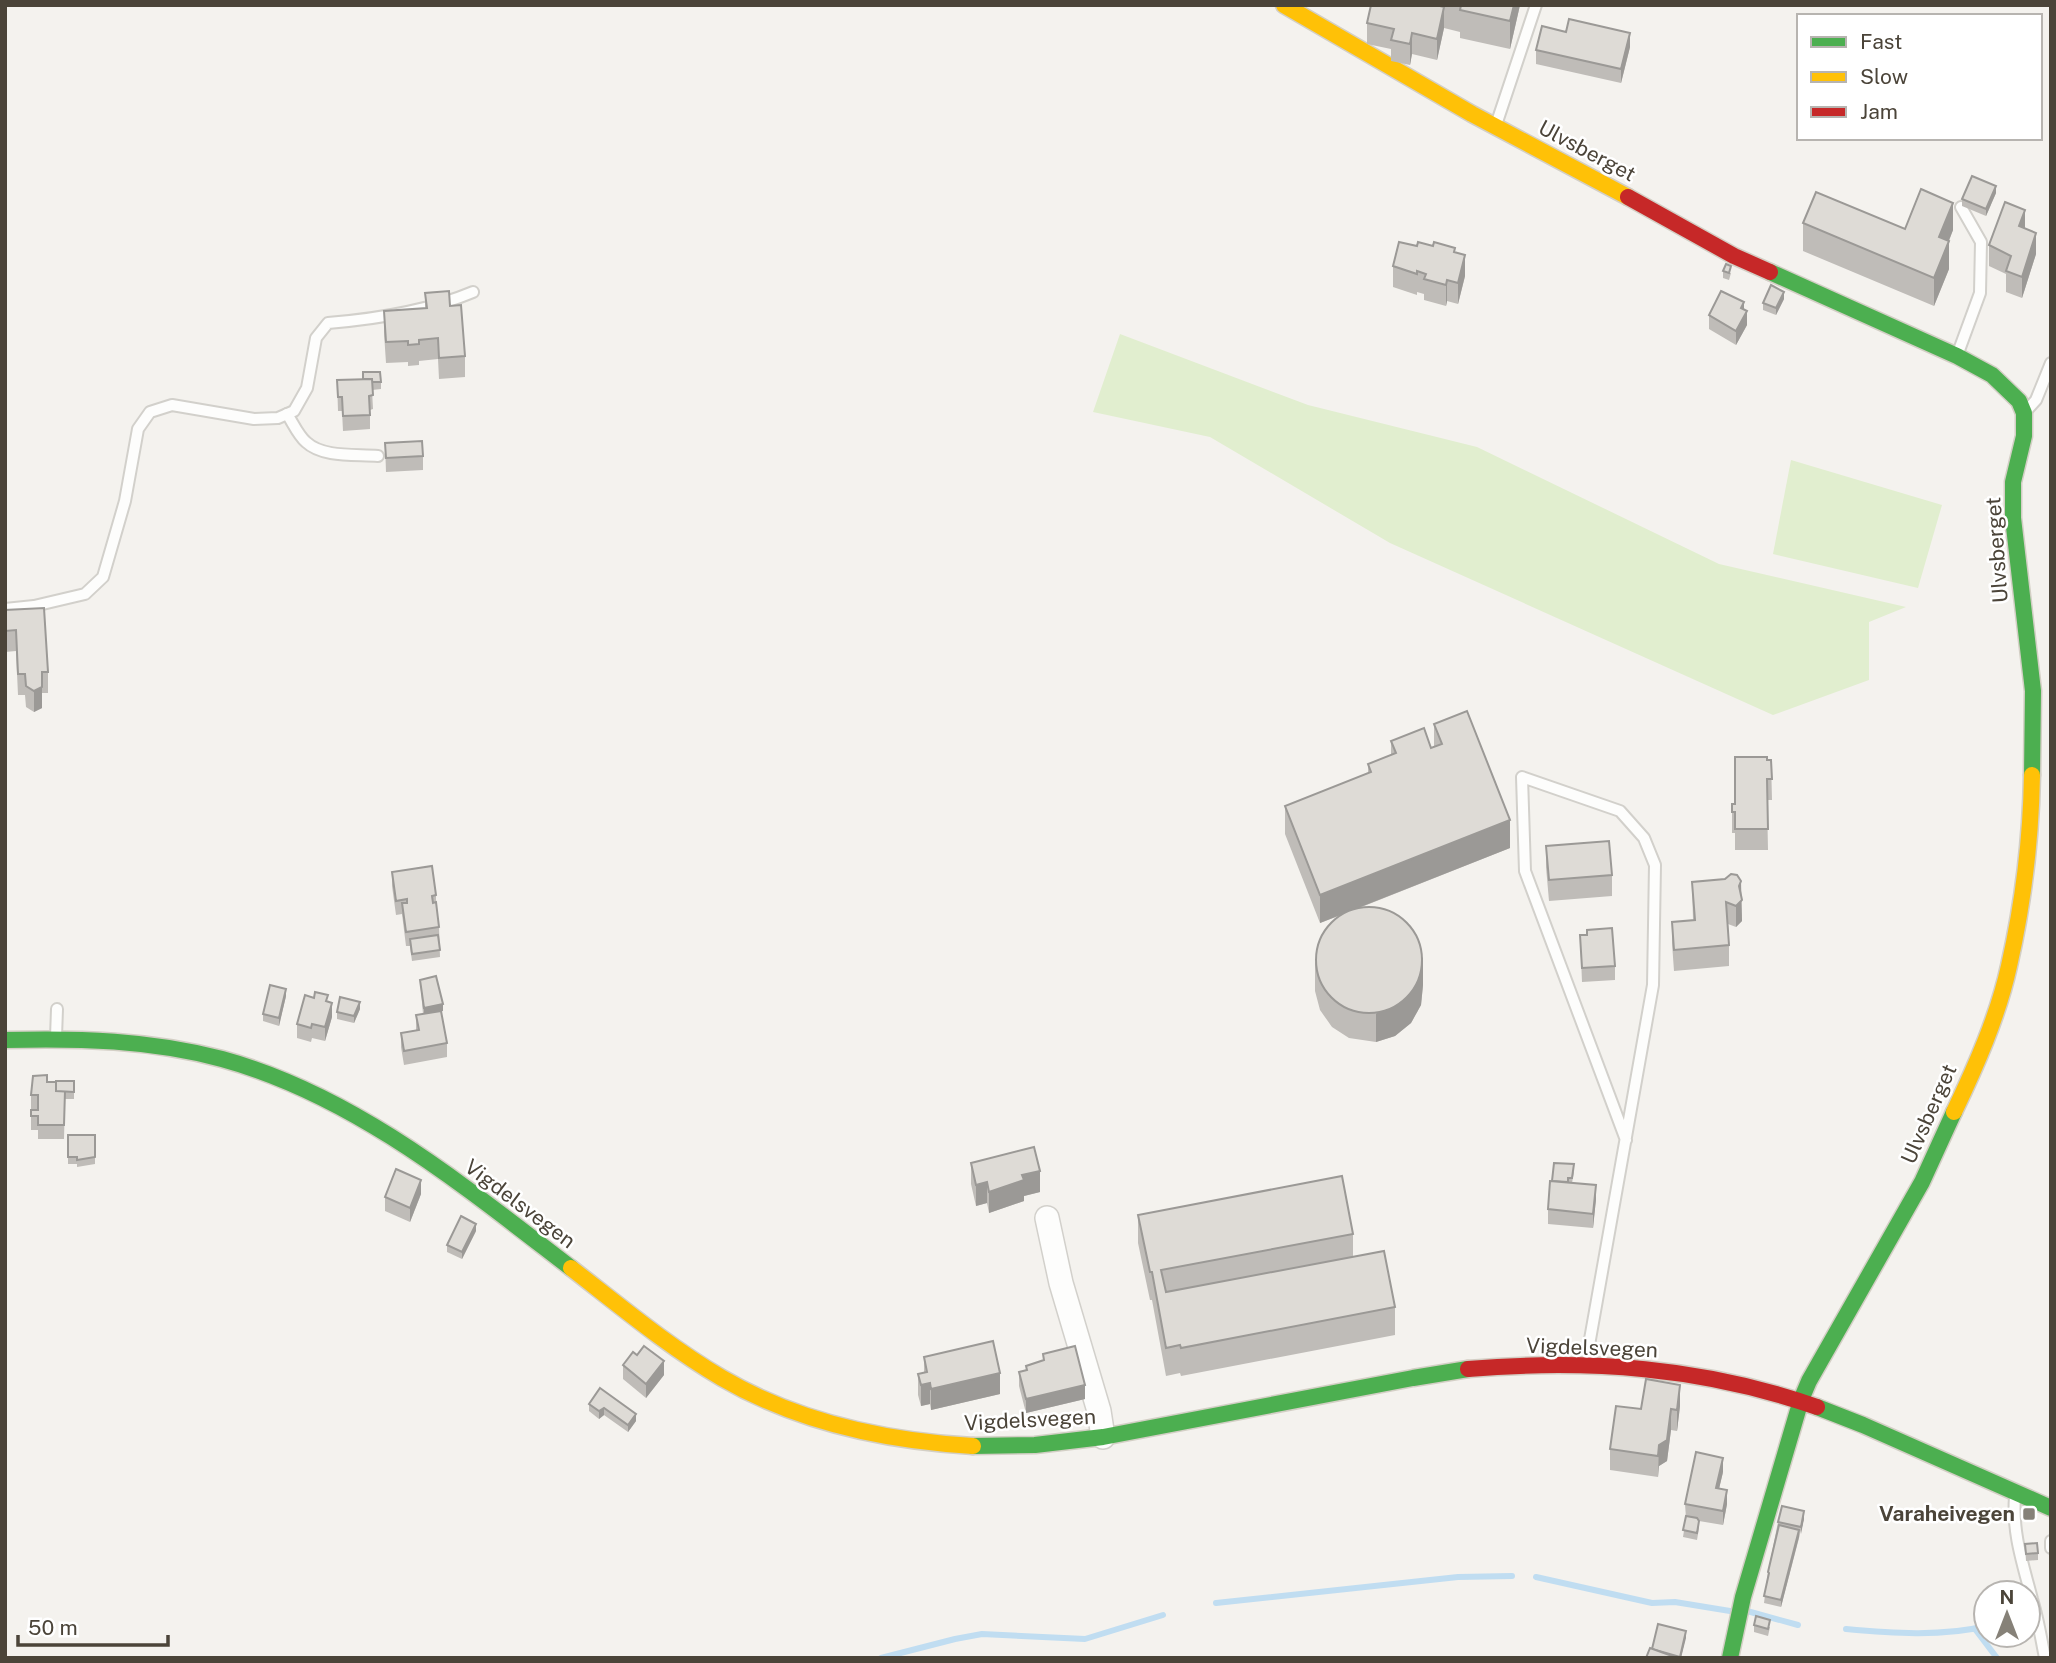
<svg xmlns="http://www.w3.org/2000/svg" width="2056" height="1663" viewBox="0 0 2056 1663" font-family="'Public Sans',sans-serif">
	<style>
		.green { fill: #e1eecf }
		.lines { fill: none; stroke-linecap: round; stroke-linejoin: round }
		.stream { stroke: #c0ddf1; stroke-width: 6 }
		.lane-casing { stroke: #d2d0cb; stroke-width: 14 }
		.street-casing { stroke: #d2d0cb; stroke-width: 26 }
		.fast-casing { stroke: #d3cfc5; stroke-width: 19 }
		.slow-casing { stroke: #d3cfc5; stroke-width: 19 }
		.jam-casing { stroke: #d3cfc5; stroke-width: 19 }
		.lane { stroke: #fdfdfc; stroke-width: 10 }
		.street { stroke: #fdfdfc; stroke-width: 23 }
		.fast { stroke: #4caf50; stroke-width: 16 }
		.slow { stroke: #ffc107; stroke-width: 16 }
		.jam { stroke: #c62828; stroke-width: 16 }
		.wall { fill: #bfbcb8 }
		.shaded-wall { fill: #9b9996 }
		.building { fill: #dedbd6; stroke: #9b9996; stroke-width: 2 }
		.poi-dot { fill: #868178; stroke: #fff; stroke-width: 2.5 }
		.labels { text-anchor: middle; stroke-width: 5; stroke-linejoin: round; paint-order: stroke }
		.street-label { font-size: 21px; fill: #4b4439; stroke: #fff }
		.poi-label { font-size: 21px; font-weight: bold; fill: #4b4439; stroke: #fff; text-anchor: end }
	</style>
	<rect width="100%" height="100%" fill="#f4f2ee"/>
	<g class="green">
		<polygon points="1120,334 1308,405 1477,447 1719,564 1906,607 1869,622 1869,680 1773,715 1390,543 1210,437 1093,412"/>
		<polygon points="1791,460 1942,505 1918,588 1773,554"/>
	</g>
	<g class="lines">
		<g class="stream">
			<polyline points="1536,1577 1652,1603 1675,1602 1730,1611"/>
			<polyline points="1216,1603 1458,1577 1512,1576"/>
			<polyline points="1747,1611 1798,1625"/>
			<path d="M1846,1629c43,4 97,8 140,-3"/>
			<polyline points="1975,1629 1997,1658"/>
			<polyline points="881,1658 955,1639 982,1634 1085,1639 1163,1615"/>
		</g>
		<defs>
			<g id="lane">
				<polyline points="1497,122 1536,5"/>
				<polyline points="1958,353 1980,293 1981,242 1961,207"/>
				<polyline points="2026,411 2036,400 2051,363"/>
				<path d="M287,414c6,9 11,21 19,28 17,16 50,12 72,14"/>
				<path d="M5,609l29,-3 51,-12 18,-17 22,-76 13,-72 12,-17 22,-7 82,14 24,-1 16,-7 13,-23 9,-50 12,-15c49,-4 100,-12 145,-31"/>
				<polyline points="56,1037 57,1009"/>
				<polyline points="1589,1363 1589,1345 1653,985 1655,865 1644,838 1620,811 1522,777 1525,871 1626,1140"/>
				<path d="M2015,1497c-3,36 8,67 17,102 6,19 9,39 13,59"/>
				<polyline points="2051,1541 2051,1548"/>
			</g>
			<polyline id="street" points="1047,1218 1061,1283 1099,1411 1103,1437"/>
			<g id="fast">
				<polyline points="1770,272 1957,356 1992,375 2019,401 2024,413 2024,436 2013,482 2013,518 2033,691 2032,775"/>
				<path d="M5,1040c73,-2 146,0 217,19 132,36 242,127 349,209"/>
				<polyline points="1817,1407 1863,1425 2051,1508"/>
				<polyline points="973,1446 1035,1445 1103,1437 1413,1378 1468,1369"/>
				<polyline points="1730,1658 1743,1597 1801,1400 1809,1381 1922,1182 1954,1112"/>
			</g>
			<g id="slow">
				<polyline points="1284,5 1472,114 1628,197"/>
				<path d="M1954,1112c22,-46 44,-96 55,-146 14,-62 22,-127 23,-191"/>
				<path d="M571,1268c49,38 98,79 151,110 77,45 163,63 251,68"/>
			</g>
			<g id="jam">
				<polyline points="1628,197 1734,256 1770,272"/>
				<path d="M1468,1369c120,-10 235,-2 349,38"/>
			</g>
		</defs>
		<use href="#lane" class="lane-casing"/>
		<use href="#street" class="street-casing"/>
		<use href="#fast" class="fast-casing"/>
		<use href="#slow" class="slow-casing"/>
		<use href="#jam" class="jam-casing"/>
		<use href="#lane" class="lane"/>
		<use href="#street" class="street"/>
		<use href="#fast" class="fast"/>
		<use href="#slow" class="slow"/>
		<use href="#jam" class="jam"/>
	</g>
	<g class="wall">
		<polygon points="1371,5 1520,5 1510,49 1460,38 1460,32 1444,28 1437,60 1412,54 1410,65 1391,61 1391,49 1367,44 1367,23"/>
		<polygon points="1566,32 1630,47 1621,83 1536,64 1536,50"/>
		<polygon points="1996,193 1986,216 1962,206 1962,199"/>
		<polygon points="1803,223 1905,229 1953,230 1949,241 1949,269 1934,306 1803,251"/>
		<polygon points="2025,228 2036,254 2022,298 2006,292 2006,274 1989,266 1989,245"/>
		<polygon points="1417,246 1455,253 1465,276 1458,304 1447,301 1446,306 1424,300 1424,294 1417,292 1417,295 1393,287 1393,266"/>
		<polygon points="1723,271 1731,273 1729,280 1723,278"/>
		<polygon points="425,293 450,306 465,356 465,377 439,379 438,359 419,361 419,365 408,366 408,362 386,363 384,333 384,311 425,308"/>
		<polygon points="1784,299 1776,315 1763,310 1763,303"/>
		<polygon points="1744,309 1747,325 1736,345 1709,329 1709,315"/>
		<polygon points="337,380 381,382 381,389 372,390 373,409 370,410 370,429 343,431 342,411 338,411"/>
		<polygon points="385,443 423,456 423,470 386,472"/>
		<polygon points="5,610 48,672 48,693 42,693 42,708 34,712 26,707 25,695 18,695 16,651 5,652"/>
		<polygon points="1434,724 1510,848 1359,908 1423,985 1421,1005 1411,1023 1395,1036 1376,1042 1349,1038 1332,1027 1320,1010 1315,991 1315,963 1341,915 1320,923 1285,834 1285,806 1368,773 1368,764 1391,755 1391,741 1431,748 1434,747"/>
		<polygon points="1767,760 1771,760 1772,800 1767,800 1768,850 1735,850 1735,833 1732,833 1732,804 1735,804"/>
		<polygon points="1546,846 1612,875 1612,896 1549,901 1546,867"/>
		<polygon points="392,872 436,895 436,904 439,927 440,957 412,961 410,946 406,946 402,914 396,915 392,886"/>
		<polygon points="1692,882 1741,895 1742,921 1736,927 1728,924 1729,945 1729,966 1674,971 1672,943 1672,922 1693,920"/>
		<polygon points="1580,935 1615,966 1615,980 1582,982"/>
		<polygon points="420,980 443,1011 441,1011 447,1043 447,1057 404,1065 401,1047 401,1033 416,1030 416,1015 423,1014"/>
		<polygon points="286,996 279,1026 263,1021 263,1014"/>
		<polygon points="328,1002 332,1017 325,1041 312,1038 311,1042 297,1038 297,1024"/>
		<polygon points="360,1009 354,1023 337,1019 337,1012"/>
		<polygon points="74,1081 74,1099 65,1099 64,1139 38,1139 38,1130 31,1130 31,1110 38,1110 38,1109 31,1109 31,1095 47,1082"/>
		<polygon points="68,1135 95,1135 95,1164 77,1167 77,1164 68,1164"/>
		<polygon points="971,1163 1040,1192 1024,1196 1024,1201 989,1213 987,1203 976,1206 971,1184"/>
		<polygon points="1574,1172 1572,1183 1596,1199 1593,1228 1548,1224 1548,1209 1552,1181"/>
		<polygon points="421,1194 410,1222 385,1211 385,1197"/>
		<polygon points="1138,1215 1353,1234 1353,1257 1395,1307 1395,1335 1181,1376 1180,1373 1166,1376 1152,1300 1150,1300 1138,1243"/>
		<polygon points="476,1231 462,1259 447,1252 447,1245"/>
		<polygon points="1043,1354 1085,1399 1026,1413 1019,1386 1019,1372 1026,1370 1026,1366 1043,1361"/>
		<polygon points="637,1355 664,1375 646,1398 623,1379 623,1365"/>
		<polygon points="924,1357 1000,1394 931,1410 930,1404 921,1406 918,1395 918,1374 924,1373"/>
		<polygon points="600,1388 636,1421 628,1432 604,1415 599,1419 589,1411 589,1404"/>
		<polygon points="1680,1406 1677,1431 1671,1430 1667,1461 1659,1466 1658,1477 1610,1470 1610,1449 1641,1409"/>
		<polygon points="1723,1472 1719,1488 1727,1504 1723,1525 1699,1521 1699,1528 1697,1540 1683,1537 1686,1518 1685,1504"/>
		<polygon points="1804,1519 1781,1607 1764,1603 1768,1572 1778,1522"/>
		<polygon points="2025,1544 2038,1553 2038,1560 2026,1561"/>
		<polygon points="1754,1625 1770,1627 1768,1636 1754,1632"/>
	</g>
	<g class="shaded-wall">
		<polygon points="1514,5 1520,5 1510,49 1510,21"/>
		<polygon points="1444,7 1444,28 1437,60 1437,39"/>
		<polygon points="1412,33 1412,54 1410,65 1410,44"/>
		<polygon points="1630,33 1630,47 1621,83 1621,69"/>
		<polygon points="1996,186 1996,193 1986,216 1986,209"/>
		<polygon points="1953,203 1953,230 1939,265 1939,237"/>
		<polygon points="2025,210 2025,231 2019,226"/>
		<polygon points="2036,233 2036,254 2022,298 2022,277"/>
		<polygon points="1949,241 1949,269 1934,306 1934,278"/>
		<polygon points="1465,255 1465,276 1458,304 1458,283"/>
		<polygon points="1447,280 1447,301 1446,306 1446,285"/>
		<polygon points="1784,292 1784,299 1776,315 1776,308"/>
		<polygon points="1744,302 1744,316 1747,311 1747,325 1736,345 1736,331 1741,308"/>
		<polygon points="42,672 42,708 34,712 34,691"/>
		<polygon points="1510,820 1510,848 1320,923 1320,895"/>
		<polygon points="1741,881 1742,921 1736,927 1736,906 1739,886"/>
		<polygon points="1423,957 1423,985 1421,1005 1411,1023 1395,1036 1376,1042 1376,1014"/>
		<polygon points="286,989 286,996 279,1026 279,1018"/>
		<polygon points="360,1002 360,1009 354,1023 354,1016"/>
		<polygon points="332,1003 332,1017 325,1041 325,1027"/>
		<polygon points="443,1004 443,1011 424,1015 424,1008"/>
		<polygon points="1040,1171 1040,1192 1024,1196 1024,1201 989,1213 989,1192 1022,1175"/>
		<polygon points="421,1180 421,1194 410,1222 410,1208"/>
		<polygon points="987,1182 987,1203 976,1206 976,1185"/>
		<polygon points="1596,1185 1596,1199 1593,1228 1593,1214"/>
		<polygon points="476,1224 476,1231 462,1259 462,1252"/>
		<polygon points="664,1361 664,1375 646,1398 646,1384"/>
		<polygon points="1000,1373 1000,1394 931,1410 931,1389"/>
		<polygon points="930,1383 930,1404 921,1406 921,1385"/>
		<polygon points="1085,1385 1085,1399 1026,1413 1026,1399"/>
		<polygon points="1680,1385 1680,1406 1677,1431 1677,1410"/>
		<polygon points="604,1408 604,1415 599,1419 599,1411"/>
		<polygon points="1671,1409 1671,1430 1667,1461 1659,1466 1658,1477 1659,1445"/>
		<polygon points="636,1414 636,1421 628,1432 628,1425"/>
		<polygon points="1723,1458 1723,1472 1716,1502 1716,1488"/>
		<polygon points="1727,1490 1727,1504 1723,1525 1723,1511"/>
		<polygon points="1804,1511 1804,1519 1801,1534 1801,1527"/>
		<polygon points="1799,1530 1799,1537 1781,1607 1781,1600"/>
		<polygon points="1686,1631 1686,1638 1681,1658 1680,1658"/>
	</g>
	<g class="building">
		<polygon points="1371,5 1436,5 1444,7 1437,39 1412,33 1410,44 1391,40 1394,29 1367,23"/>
		<polygon points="1461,5 1514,5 1510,21 1460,10"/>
		<polygon points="1569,19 1630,33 1621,69 1536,50 1542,26 1566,32"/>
		<polygon points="1972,176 1996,186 1986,209 1962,199"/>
		<polygon points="1921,189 1953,203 1939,237 1949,241 1934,278 1803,223 1816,192 1905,229"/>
		<polygon points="2005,202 2025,210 2019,226 2036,233 2022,277 2006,271 2011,256 1989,245"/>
		<polygon points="1399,242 1417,246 1418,242 1433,246 1434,242 1455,248 1454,252 1465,255 1458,283 1447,280 1446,285 1424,279 1426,274 1417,271 1417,274 1393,266"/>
		<polygon points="1726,264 1731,266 1729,273 1723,271"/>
		<polygon points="1771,285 1784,292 1776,308 1763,303"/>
		<polygon points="449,291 450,306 461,305 465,356 439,358 438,338 419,340 419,344 408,345 408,341 386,342 384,311 427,308 425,293"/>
		<polygon points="1721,291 1744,302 1741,308 1747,311 1736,331 1709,315"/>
		<polygon points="363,372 380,372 381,382 372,382 372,379 363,379"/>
		<polygon points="372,379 373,395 369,396 370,415 343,416 342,397 338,397 337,380"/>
		<polygon points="422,441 423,456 386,458 385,443"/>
		<polygon points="44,608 48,672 42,672 42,687 34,691 26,686 25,674 18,674 16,630 5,631 5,610"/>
		<polygon points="1467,711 1510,820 1320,895 1285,806 1371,772 1368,764 1396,753 1391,741 1424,728 1431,748 1442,744 1434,724"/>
		<polygon points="1735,757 1767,757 1767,760 1771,760 1772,779 1767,779 1768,829 1735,829 1735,812 1732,812 1732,804 1735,804"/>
		<polygon points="1609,841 1612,875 1549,880 1546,846"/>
		<polygon points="432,866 436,895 432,896 433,903 436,902 439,927 406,932 402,903 407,903 407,899 396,901 392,872"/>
		<polygon points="1731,874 1737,875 1741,881 1739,886 1742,900 1736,906 1726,902 1729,945 1674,950 1672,922 1695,920 1692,882 1725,879"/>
		<circle cx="1369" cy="960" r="53"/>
		<polygon points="1612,928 1615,966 1582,968 1580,935 1587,935 1587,930"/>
		<polygon points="438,935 440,950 412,954 410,939"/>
		<polygon points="436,976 443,1004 424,1008 420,980"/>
		<polygon points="270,985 286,989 279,1018 263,1014"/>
		<polygon points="315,992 328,995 326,1001 332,1003 325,1027 312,1024 311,1028 297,1024 305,995 314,998"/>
		<polygon points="340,997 360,1002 354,1016 337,1012"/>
		<polygon points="441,1011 447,1043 404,1051 401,1033 419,1030 416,1015"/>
		<polygon points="47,1075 47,1082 56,1082 56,1091 65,1091 64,1125 38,1125 38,1116 31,1116 31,1110 38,1110 38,1095 31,1095 33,1076"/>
		<polygon points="74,1081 74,1092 56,1091 56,1081"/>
		<polygon points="68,1135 95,1135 95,1157 77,1160 77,1157 68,1157"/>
		<polygon points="1034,1147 1040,1171 1022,1175 1024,1180 989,1192 987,1182 976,1185 971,1163"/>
		<polygon points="1554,1163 1574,1164 1572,1178 1568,1178 1568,1182 1552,1181"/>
		<polygon points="396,1169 421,1180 410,1208 385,1197"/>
		<polygon points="1342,1176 1353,1234 1161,1270 1166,1292 1384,1251 1395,1307 1181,1348 1180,1345 1166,1348 1152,1272 1150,1272 1138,1215"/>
		<polygon points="1550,1181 1596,1185 1593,1214 1548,1209"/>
		<polygon points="461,1216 476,1224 462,1252 447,1245"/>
		<polygon points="993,1341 1000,1373 931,1389 930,1383 921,1385 918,1374 927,1372 924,1357"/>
		<polygon points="644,1346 664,1361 646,1384 623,1365 633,1352 637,1355"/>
		<polygon points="1075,1346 1085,1385 1026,1399 1019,1372 1027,1370 1026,1366 1044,1360 1043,1354"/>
		<polygon points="1646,1379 1680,1385 1677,1410 1671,1409 1667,1440 1659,1445 1658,1456 1610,1449 1616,1406 1641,1409"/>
		<polygon points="600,1388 636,1414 628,1425 604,1408 599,1411 589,1404"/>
		<polygon points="1696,1452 1723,1458 1716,1488 1727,1490 1723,1511 1685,1504"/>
		<polygon points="1782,1506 1804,1511 1801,1527 1778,1522"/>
		<polygon points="1686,1516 1697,1518 1699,1521 1697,1533 1683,1530"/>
		<polygon points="1779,1525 1799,1530 1781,1600 1764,1596 1769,1573 1768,1572"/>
		<polygon points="2037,1543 2038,1553 2026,1554 2025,1544"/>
		<polygon points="1756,1616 1770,1620 1768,1629 1754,1625"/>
		<polygon points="1658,1624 1686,1631 1680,1657 1652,1649"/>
		<polygon points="1650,1648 1675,1657 1675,1658 1646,1658"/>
	</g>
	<rect class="poi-dot" x="2022" y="1507" width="14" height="14" rx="3.5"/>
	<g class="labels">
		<g class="street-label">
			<text transform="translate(1587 151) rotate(28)" y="7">Ulvsberget</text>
			<text transform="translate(1997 550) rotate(-94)" y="7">Ulvsberget</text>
			<text transform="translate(1929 1114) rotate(-66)" y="7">Ulvsberget</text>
			<text transform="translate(520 1204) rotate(37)" y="7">Vigdelsvegen</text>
			<text transform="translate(1592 1348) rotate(2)" y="7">Vigdelsvegen</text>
			<text transform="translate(1030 1420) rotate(-3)" y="7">Vigdelsvegen</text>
		</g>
		<g class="poi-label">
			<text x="2015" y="1521">Varaheivegen</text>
		</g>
	</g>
	<rect width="2056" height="1663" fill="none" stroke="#4b4439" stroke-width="14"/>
	<rect x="1797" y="14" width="245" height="126" fill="#ffffff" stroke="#b7b4b0" stroke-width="2"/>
	<rect x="1811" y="37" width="35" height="10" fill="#4caf50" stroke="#b7b4b0" stroke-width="2"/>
	<text x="1860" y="49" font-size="21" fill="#4b4439">Fast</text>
	<rect x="1811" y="72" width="35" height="10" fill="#ffc107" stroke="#b7b4b0" stroke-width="2"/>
	<text x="1860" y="84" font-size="21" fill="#4b4439">Slow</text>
	<rect x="1811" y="107" width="35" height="10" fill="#c62828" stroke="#b7b4b0" stroke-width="2"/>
	<text x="1860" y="119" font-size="21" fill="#4b4439">Jam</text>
	<g transform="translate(2007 1614)"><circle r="33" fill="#ffffff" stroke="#b7b4b0" stroke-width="2"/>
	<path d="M0-5L12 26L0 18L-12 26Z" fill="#868178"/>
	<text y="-10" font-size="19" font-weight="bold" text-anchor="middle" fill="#4b4439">N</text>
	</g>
	<path d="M18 1635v10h150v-10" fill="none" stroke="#4b4439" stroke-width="3.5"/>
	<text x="28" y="1635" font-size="21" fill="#4b4439" stroke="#ffffff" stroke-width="5" paint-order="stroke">50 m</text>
</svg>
